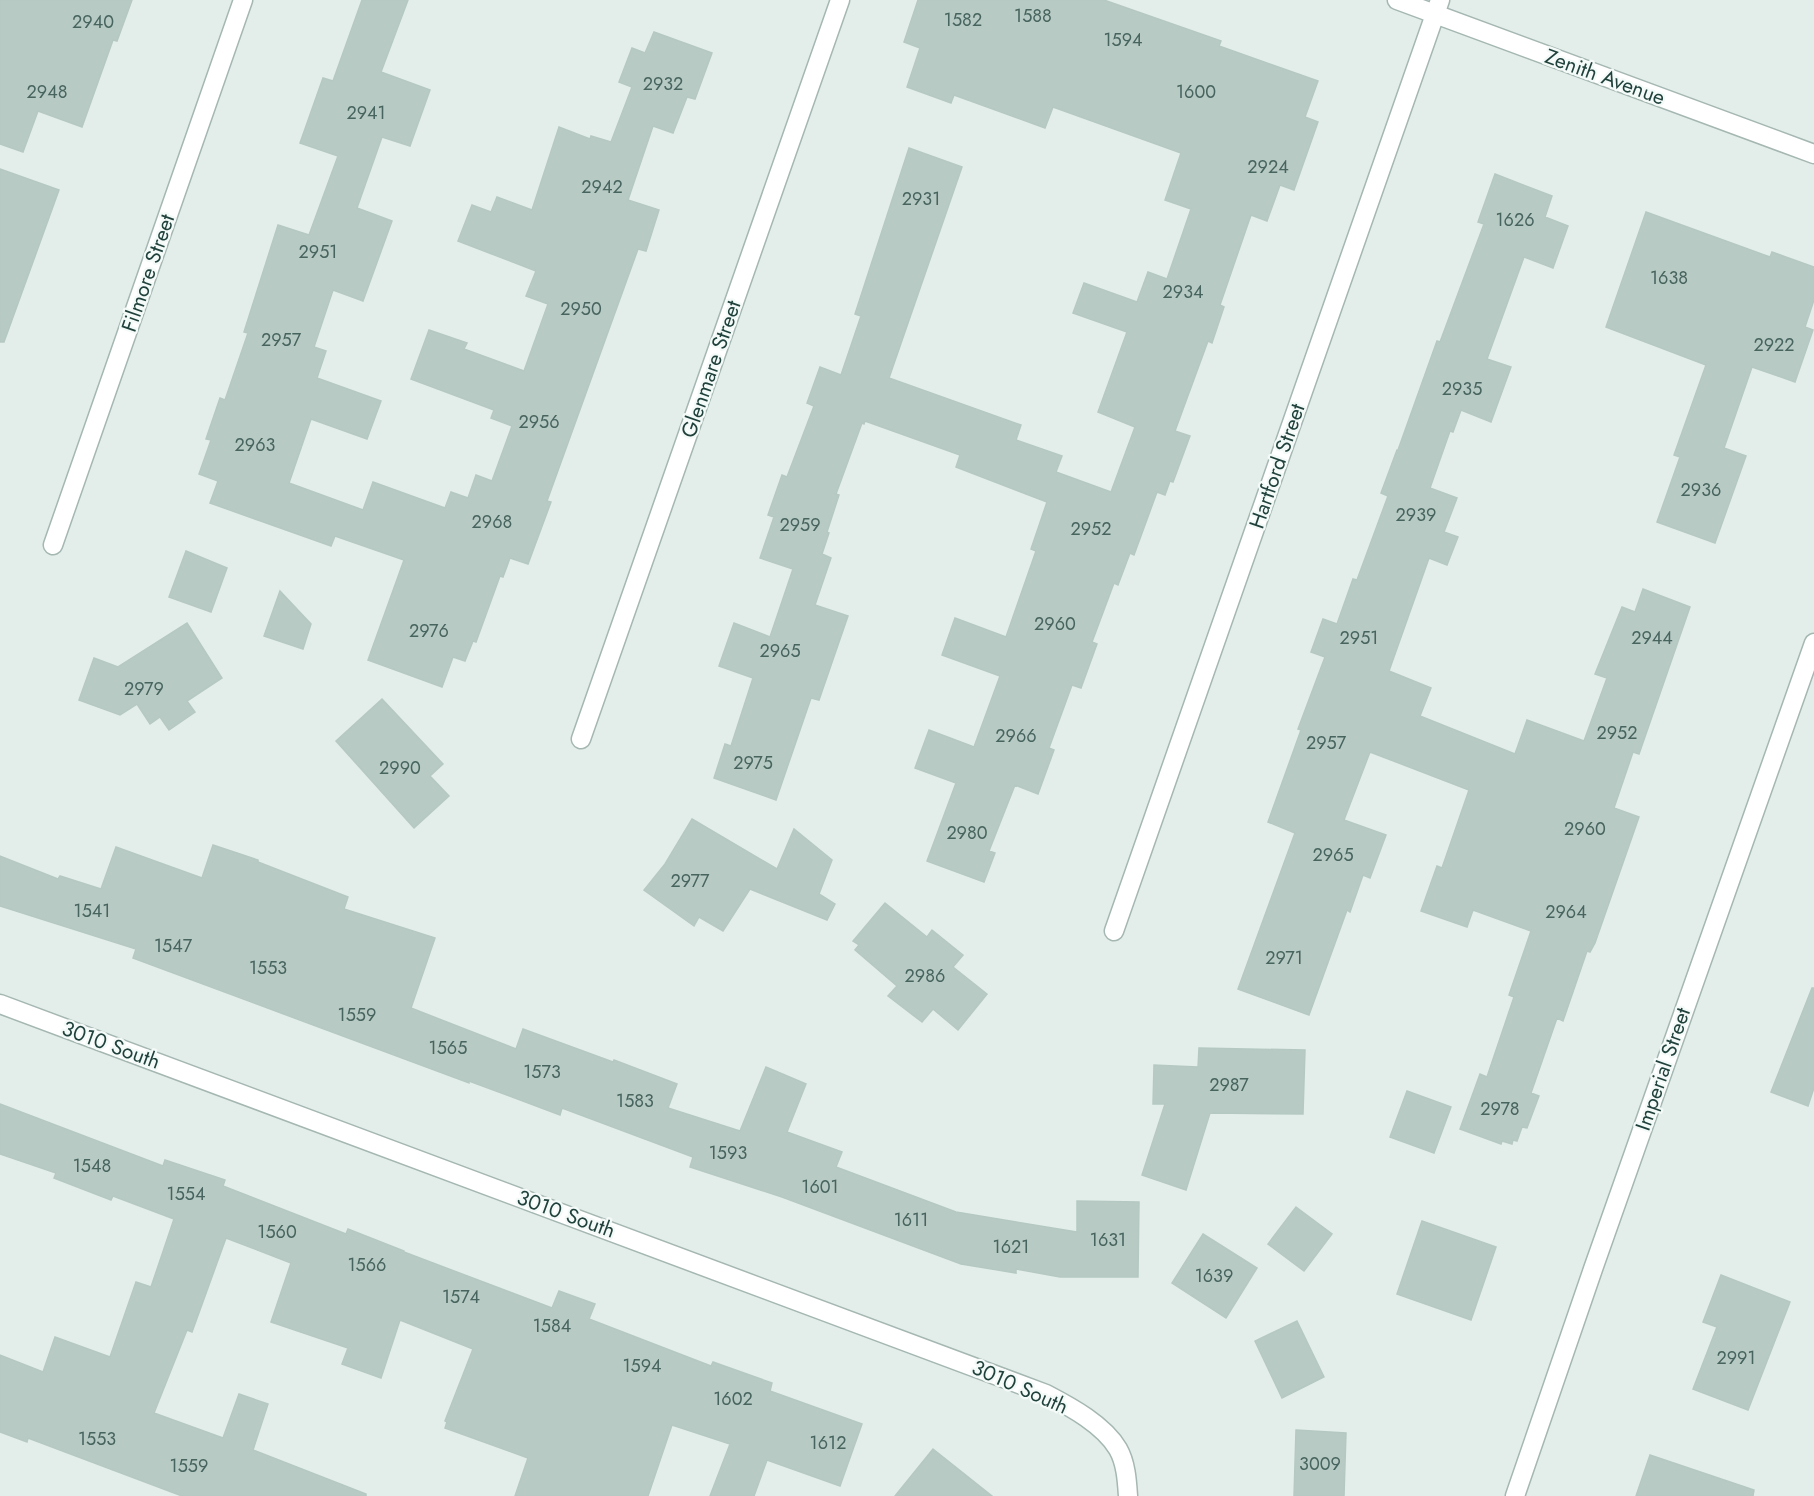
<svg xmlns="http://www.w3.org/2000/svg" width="1814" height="1496" viewBox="0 0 1814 1496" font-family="Jost,sans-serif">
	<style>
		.building { fill: #b8cac4; stroke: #b5c9c2; stroke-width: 1.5 }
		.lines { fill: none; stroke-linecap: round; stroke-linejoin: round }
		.minor-casing { stroke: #a5b7b2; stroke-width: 21 }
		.minor { stroke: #fff; stroke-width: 18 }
		.labels { text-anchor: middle; stroke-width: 4.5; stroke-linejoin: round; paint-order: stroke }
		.number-label { font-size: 18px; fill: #47645e }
		.street-label { font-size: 21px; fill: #21423c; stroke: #f4faf8 }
	</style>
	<rect width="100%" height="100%" fill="#e3eeea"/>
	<g class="building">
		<polygon points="0,0 132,0 117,41 113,40 82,127 38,111 23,152 0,144"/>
		<polygon points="362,0 408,0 381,72 430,90 410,146 382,137 357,208 392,221 363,301 333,290 314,347 326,351 317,378 381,401 367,439 311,419 289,483 363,510 373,482 445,508 451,492 468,498 476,475 492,481 512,426 491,418 494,410 411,379 429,330 467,343 464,349 524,371 548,304 526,296 536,271 458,241 472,205 491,212 497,197 532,210 559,127 590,139 591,136 611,142 632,87 619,82 632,48 645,53 654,32 712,53 695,99 687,97 673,133 653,126 628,200 659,210 646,251 638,249 547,501 551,502 528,564 510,558 503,577 500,576 476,642 473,641 465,661 453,657 442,687 368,660 404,560 335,536 331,546 210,503 218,481 199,474 211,440 206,439 220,398 225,400 248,333 244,332 278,225 309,235 338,156 300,143 323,78 333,81"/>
		<polygon points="918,0 1104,0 1221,41 1219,46 1318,81 1305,117 1318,122 1294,190 1280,185 1267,221 1251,215 1220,305 1224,307 1212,343 1208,341 1175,431 1190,436 1173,482 1170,481 1165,495 1157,492 1134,555 1130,553 1118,585 1114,583 1092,642 1097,644 1081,688 1072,685 1049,748 1054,750 1038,794 1015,785 989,851 995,853 984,882 927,861 956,783 915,768 929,730 974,747 1000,676 942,655 955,618 1006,637 1036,551 1031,549 1047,502 956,467 960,455 865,421 864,424 862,423 836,494 839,495 827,532 829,533 822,554 831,558 815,605 848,616 819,700 811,698 776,800 714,778 725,744 731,746 753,678 719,666 734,623 770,637 793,569 760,558 774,517 768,515 782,475 787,477 814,406 807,403 820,367 841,375 861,316 855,314 909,148 962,167 889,378 1021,425 1016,440 1062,456 1056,472 1111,492 1135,427 1098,412 1127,332 1073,313 1084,283 1137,302 1148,272 1167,279 1191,209 1165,200 1181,153 1053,107 1045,128 954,95 951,103 907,87 920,48 904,42"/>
		<polygon points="0,169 59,190 4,342 0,342"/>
		<polygon points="1495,174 1552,196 1545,217 1568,226 1553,268 1524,257 1487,359 1511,367 1491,422 1461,410 1453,432 1450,431 1430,488 1457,498 1444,532 1458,537 1447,565 1429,558 1389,671 1431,688 1420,716 1515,754 1527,720 1584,741 1607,678 1595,674 1622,607 1635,612 1643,589 1690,607 1639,754 1633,752 1614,808 1639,817 1595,943 1590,952 1587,951 1563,1021 1557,1018 1531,1093 1539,1096 1527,1128 1522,1127 1517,1141 1513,1140 1512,1144 1502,1141 1501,1144 1460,1129 1480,1074 1487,1077 1514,997 1509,995 1531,931 1473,910 1467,927 1421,911 1437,866 1442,868 1469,790 1370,752 1344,820 1386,835 1370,878 1363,875 1350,912 1347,910 1309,1015 1238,989 1295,833 1268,822 1301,730 1298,729 1325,657 1311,652 1323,619 1337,624 1353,579 1357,580 1388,496 1381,493 1397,450 1398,450 1437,341 1440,342 1484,224 1478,222"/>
		<polygon points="1646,212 1770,257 1772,252 1814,267 1814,300 1805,327 1813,330 1795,382 1752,367 1724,448 1746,456 1715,543 1657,522 1680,457 1674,455 1706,365 1606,327"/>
		<polygon points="186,551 227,568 211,612 169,597"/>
		<polygon points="280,591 311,624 303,649 264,636"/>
		<polygon points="187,623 222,678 187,701 195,712 169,730 160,717 150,724 137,704 120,715 79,700 94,658 118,667"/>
		<polygon points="382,699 443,764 430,776 449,796 414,828 336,741"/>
		<polygon points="692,819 777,869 794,829 832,860 819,894 835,904 827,920 750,889 723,931 699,917 694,926 644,890 665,864"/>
		<polygon points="213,845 258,860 258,862 348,897 344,909 435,938 411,1008 516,1049 523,1029 613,1062 614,1060 677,1084 668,1108 740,1131 766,1067 806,1084 787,1132 842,1152 836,1167 956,1212 1077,1232 1077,1201 1139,1202 1138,1277 1060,1277 1016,1269 1016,1273 961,1264 782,1197 690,1167 693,1157 562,1108 560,1115 469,1081 469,1083 133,958 136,949 0,906 0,856 58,879 60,876 101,889 116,847 202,878"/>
		<polygon points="885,903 927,937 932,930 963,955 953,967 987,994 958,1030 933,1009 922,1022 888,996 897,986 855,950 859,945 853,941"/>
		<polygon points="1812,988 1814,988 1814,1088 1808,1106 1771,1092"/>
		<polygon points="1199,1048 1305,1050 1303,1114 1210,1113 1186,1190 1142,1175 1165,1104 1153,1104 1154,1065 1198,1067"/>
		<polygon points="1407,1091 1451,1107 1434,1153 1390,1137"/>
		<polygon points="0,1104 163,1166 165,1160 225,1180 223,1186 346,1234 348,1229 404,1251 404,1252 552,1308 559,1291 595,1304 589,1319 711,1366 713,1362 772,1383 770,1391 862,1424 840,1486 767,1460 754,1496 710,1496 730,1444 672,1425 648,1496 515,1496 528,1458 445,1428 447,1422 445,1421 473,1349 400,1320 381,1378 342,1364 348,1348 271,1322 291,1263 226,1238 192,1332 187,1330 154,1413 223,1438 239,1394 268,1404 253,1450 366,1494 366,1496 182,1496 28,1438 27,1442 0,1432 0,1355 43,1372 55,1337 110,1357 136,1282 151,1287 174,1219 113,1196 111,1200 54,1178 56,1173 0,1154"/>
		<polygon points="1296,1207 1332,1234 1304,1271 1268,1244"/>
		<polygon points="1422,1221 1496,1247 1471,1320 1397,1294"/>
		<polygon points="1203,1234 1257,1268 1226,1318 1172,1283"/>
		<polygon points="1721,1275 1790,1302 1748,1410 1693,1389 1717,1327 1703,1322"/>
		<polygon points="1297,1321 1324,1377 1282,1398 1255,1341"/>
		<polygon points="1296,1430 1346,1433 1344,1496 1294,1496"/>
		<polygon points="933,1449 992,1496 895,1496"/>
		<polygon points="1650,1455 1754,1490 1753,1496 1636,1496"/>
	</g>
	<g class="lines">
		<defs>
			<g id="minor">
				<polyline points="1397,0 1814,154"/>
				<polyline points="53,545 243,0"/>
				<polyline points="581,739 840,0"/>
				<polyline points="1114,931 1440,0"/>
				<path d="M0,1004l1046,390c25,13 58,31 72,55 8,14 9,32 10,47"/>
				<polyline points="1515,1496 1593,1269 1814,643"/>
			</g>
		</defs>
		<use href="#minor" class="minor-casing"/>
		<use href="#minor" class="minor"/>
	</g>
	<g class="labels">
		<g class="number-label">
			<text x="1033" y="22">1588</text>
			<text x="963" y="26">1582</text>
			<text x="93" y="28">2940</text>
			<text x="1123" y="46">1594</text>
			<text x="663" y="90">2932</text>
			<text x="47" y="98">2948</text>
			<text x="1196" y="98">1600</text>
			<text x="366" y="119">2941</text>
			<text x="1268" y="173">2924</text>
			<text x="602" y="193">2942</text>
			<text x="921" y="205">2931</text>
			<text x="1515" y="226">1626</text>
			<text x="318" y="258">2951</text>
			<text x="1669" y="284">1638</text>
			<text x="1183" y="298">2934</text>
			<text x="581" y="315">2950</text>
			<text x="281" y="346">2957</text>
			<text x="1774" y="351">2922</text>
			<text x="1462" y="395">2935</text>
			<text x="539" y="428">2956</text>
			<text x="255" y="451">2963</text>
			<text x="1701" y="496">2936</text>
			<text x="1416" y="521">2939</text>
			<text x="492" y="528">2968</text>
			<text x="800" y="531">2959</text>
			<text x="1091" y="535">2952</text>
			<text x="1055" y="630">2960</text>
			<text x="429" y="637">2976</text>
			<text x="1359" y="644">2951</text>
			<text x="1652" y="644">2944</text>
			<text x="780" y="657">2965</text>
			<text x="144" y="695">2979</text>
			<text x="1617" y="739">2952</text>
			<text x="1016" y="742">2966</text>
			<text x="1326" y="749">2957</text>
			<text x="753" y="769">2975</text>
			<text x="400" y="774">2990</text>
			<text x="1585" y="835">2960</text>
			<text x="967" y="839">2980</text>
			<text x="1333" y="861">2965</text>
			<text x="690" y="887">2977</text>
			<text x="92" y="917">1541</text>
			<text x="1566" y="918">2964</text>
			<text x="173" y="952">1547</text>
			<text x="1284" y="964">2971</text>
			<text x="268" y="974">1553</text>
			<text x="925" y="982">2986</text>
			<text x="357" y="1021">1559</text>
			<text x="448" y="1054">1565</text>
			<text x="542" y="1078">1573</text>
			<text x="1229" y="1091">2987</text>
			<text x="635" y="1107">1583</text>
			<text x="1500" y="1115">2978</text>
			<text x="728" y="1159">1593</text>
			<text x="92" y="1172">1548</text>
			<text x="820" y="1193">1601</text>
			<text x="186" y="1200">1554</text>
			<text x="911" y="1226">1611</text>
			<text x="277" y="1238">1560</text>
			<text x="1108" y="1246">1631</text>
			<text x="1011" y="1253">1621</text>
			<text x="367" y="1271">1566</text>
			<text x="1214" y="1282">1639</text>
			<text x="461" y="1303">1574</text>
			<text x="552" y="1332">1584</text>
			<text x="1736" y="1364">2991</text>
			<text x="642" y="1372">1594</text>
			<text x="733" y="1405">1602</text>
			<text x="97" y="1445">1553</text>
			<text x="828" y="1449">1612</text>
			<text x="1320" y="1470">3009</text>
			<text x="189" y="1472">1559</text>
		</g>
		<g class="street-label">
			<text transform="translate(1605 77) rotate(20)" y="7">Zenith Avenue</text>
			<text transform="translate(148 273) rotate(-71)" y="7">Filmore Street</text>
			<text transform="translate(711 369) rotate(-71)" y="7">Glenmare Street</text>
			<text transform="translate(1277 466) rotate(-71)" y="7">Hartford Street</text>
			<text transform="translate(111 1045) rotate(20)" y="7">3010 South</text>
			<text transform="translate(1663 1069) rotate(-71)" y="7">Imperial Street</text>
			<text transform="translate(566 1214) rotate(20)" y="7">3010 South</text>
			<text transform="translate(1020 1387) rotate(24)" y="7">3010 South</text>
		</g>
	</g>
</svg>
